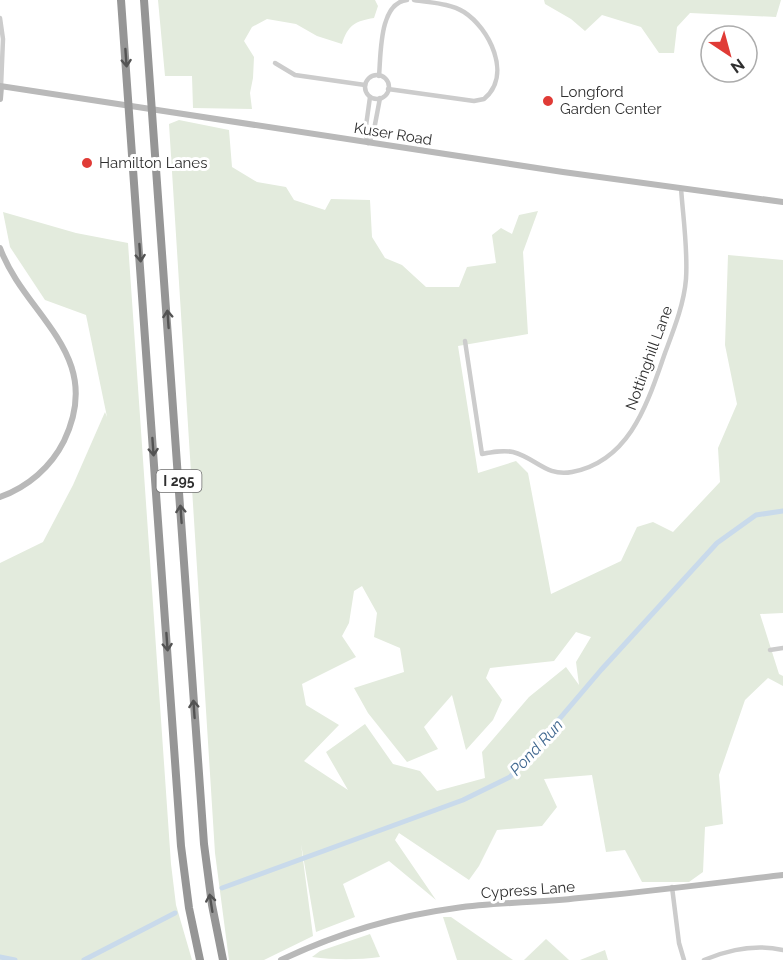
<svg xmlns="http://www.w3.org/2000/svg" width="783" height="960" viewBox="0 0 783 960" font-family="Raleway,sans-serif">
	<style>
		.green { fill: #e3ebdd; fill-rule: evenodd }
		.lines { fill: none; stroke-linecap: round; stroke-linejoin: round }
		.canal { stroke: #c9daeb; stroke-width: 5 }
		.street { stroke: #ccc; stroke-width: 4.5 }
		.secondary { stroke: #b9b9b9; stroke-width: 6 }
		.highway { stroke: #969696; stroke-width: 8 }
		.oneway { stroke: #535353 }
		.poi-dot { fill: #e03b36; stroke: #fff; stroke-width: 2 }
		.labels { text-anchor: middle; stroke-width: 6; stroke-linejoin: round; paint-order: stroke }
		.shield { fill: #fff; stroke: #6d6d6d; stroke-width: 1.5 }
		.shield-label { font-size: 14px; font-weight: bold; fill: #2f2f2f }
		.poi-label { font-size: 15px; fill: #2f2f2f; stroke: #fff; text-anchor: start }
		.street-label { font-size: 15px; fill: #2f2f2f; stroke: #fff }
		.water-label { font-size: 16px; font-style: italic; fill: #3f678f; stroke: #fff }
	</style>
	<rect width="100%" height="100%" fill="#fff"/>
	<g class="green">
		<path d="M158,0h217l3,6 -4,12c-19,3 -26,7 -32,26l-25,-8 -21,-12 -29,-5 -15,8 -8,14 10,16 -1,21 -3,15 2,16 -59,-1 -1,-32h-27z"/>
		<polygon points="544,0 781,0 776,17 690,13 677,27 674,53 659,53 641,27 602,15 585,31 571,19 545,4"/>
		<path d="M179,120l50,10 3,37 25,15 29,5 8,13 31,10 6,-11 39,1 2,37 13,21 17,7 24,22h33l8,-20 29,-4 -4,-28 9,-7 11,6 7,-19 19,-4 -15,41 5,82 -70,12 20,127 38,-12 12,12 23,121 70,-33 16,-34 16,-5 20,10 47,-50 -2,-34 19,-44 -12,-59 3,-90 55,5v353l-23,1 19,60 4,2v10l-15,-8 -23,22 -26,75 4,49 -18,3 -2,45 -14,10h-47l-17,-32 -19,2 -14,-77 -48,4 13,28 -15,19 -45,4 -18,36 -10,14 -70,-47 -4,7 41,60 -47,-39 -46,23 12,33 -39,15 -15,-88 12,92 -49,24h-35l-14,-107 -46,-729zM362,586l15,27 -3,24 26,11 4,24 -50,16 14,25 39,49 31,-13 -14,-22 28,-32 14,55 27,-30 9,-20 -16,-22 4,-10 64,-7 22,-29 15,5 -15,25 3,23 -13,-18 -37,30 -47,55 3,26 -48,13 -17,-20 -27,-7 -28,-40 -39,28 22,38 -44,-29 35,-36 -33,-20 -4,-21 54,-27 -14,-21 7,-13 5,-32z"/>
		<polygon points="3,212 76,233 128,243 171,864 176,905 192,960 0,960 0,563 43,542 73,485 105,412 107,417 86,315 45,300 10,247"/>
		<polygon points="443,917 451,917 513,960 457,960"/>
		<path d="M370,934l10,23c-22,3 -46,3 -68,0l8,-6z"/>
		<polygon points="546,939 569,960 524,960"/>
		<polygon points="605,950 608,960 580,960"/>
	</g>
	<g class="lines">
		<g class="canal">
			<polyline points="222,888 463,800 510,777 601,670 717,543 756,515 783,511"/>
			<polyline points="0,957 15,960"/>
			<polyline points="84,960 175,913"/>
		</g>
		<g class="street">
			<polyline points="0,18 3,39 1,87"/>
			<polyline points="275,63 295,75 365,85"/>
			<circle cx="377" cy="87" r="12"/>
			<path d="M379,76c2,-22 0,-73 28,-76"/>
			<path d="M388,89l86,12 10,-2c29,-24 5,-71 -20,-87 -15,-9 -33,-9 -50,-12"/>
			<polyline points="368,143 365,133 370,97"/>
			<polyline points="368,143 373,135 380,98"/>
			<path d="M465,341l17,113c10,-2 20,-4 31,-2 23,6 33,25 59,20 59,-11 76,-71 93,-119 9,-24 19,-49 21,-74 2,-30 -3,-62 -5,-91"/>
			<polyline points="770,650 783,648"/>
			<polyline points="672,887 679,943 684,960"/>
			<path d="M704,960c26,-11 52,-16 79,-10"/>
		</g>
		<g class="secondary">
			<polyline points="0,86 563,172 783,202"/>
			<polyline points="0,99 1,87"/>
			<path d="M0,248c25,68 106,106 64,193 -13,26 -36,46 -64,56"/>
			<path d="M281,960c55,-26 114,-44 175,-52 40,-6 82,-5 123,-10 68,-6 136,-15 204,-23"/>
		</g>
		<g class="highway">
			<polyline points="121,0 181,846 189,908 200,960"/>
			<polyline points="144,0 204,844 212,905 223,960"/>
		</g>
	</g>
	<defs><path id="oneway-shaft" d="M-6 0H5M1.5-3L5.5 0L1.5 3" fill="none" stroke-width="1.6" stroke-linecap="round" stroke-linejoin="round" transform="scale(1.5)"/></defs>
	<g class="oneway">
		<use href="#oneway-shaft" transform="translate(126 58) rotate(86)"/>
		<use href="#oneway-shaft" transform="translate(140 253) rotate(86)"/>
		<use href="#oneway-shaft" transform="translate(168 319) rotate(-94)"/>
		<use href="#oneway-shaft" transform="translate(153 447) rotate(86)"/>
		<use href="#oneway-shaft" transform="translate(181 514) rotate(-94)"/>
		<use href="#oneway-shaft" transform="translate(167 642) rotate(86)"/>
		<use href="#oneway-shaft" transform="translate(194 709) rotate(-94)"/>
		<use href="#oneway-shaft" transform="translate(211 903) rotate(-99)"/>
	</g>
	<g class="poi-dot">
		<circle cx="548" cy="101" r="6"/>
		<circle cx="87" cy="163" r="6"/>
	</g>
	<g class="labels">
		<rect class="shield" x="156.5" y="470" width="45" height="22" rx="4.5"/>
		<g class="shield-label">
			<text x="179" y="486">I 295</text>
		</g>
		<g class="poi-label">
			<text x="560" y="97">Longford<tspan x="560" dy="17">Garden Center</tspan></text>
			<text x="99" y="168">Hamilton Lanes</text>
		</g>
		<g class="street-label">
			<text transform="translate(393 134) rotate(9)" y="5">Kuser Road</text>
			<text transform="translate(649 358) rotate(-70)" y="5">Nottinghill Lane</text>
			<text transform="translate(528 890) rotate(-4)" y="5">Cypress Lane</text>
		</g>
		<g class="water-label">
			<text transform="translate(536 747) rotate(-47)" y="6">Pond Run</text>
		</g>
	</g>
	<g transform="translate(729 54) rotate(144)"><circle r="28" fill="#ffffff" stroke="#acacac" stroke-width="1.5"/>
	<path d="M0-4.5L10 22L0 15L-10 22Z" fill="#e03b36"/>
	<text y="-9" font-size="16" font-weight="bold" text-anchor="middle" fill="#2f2f2f">N</text>
	</g>
</svg>
